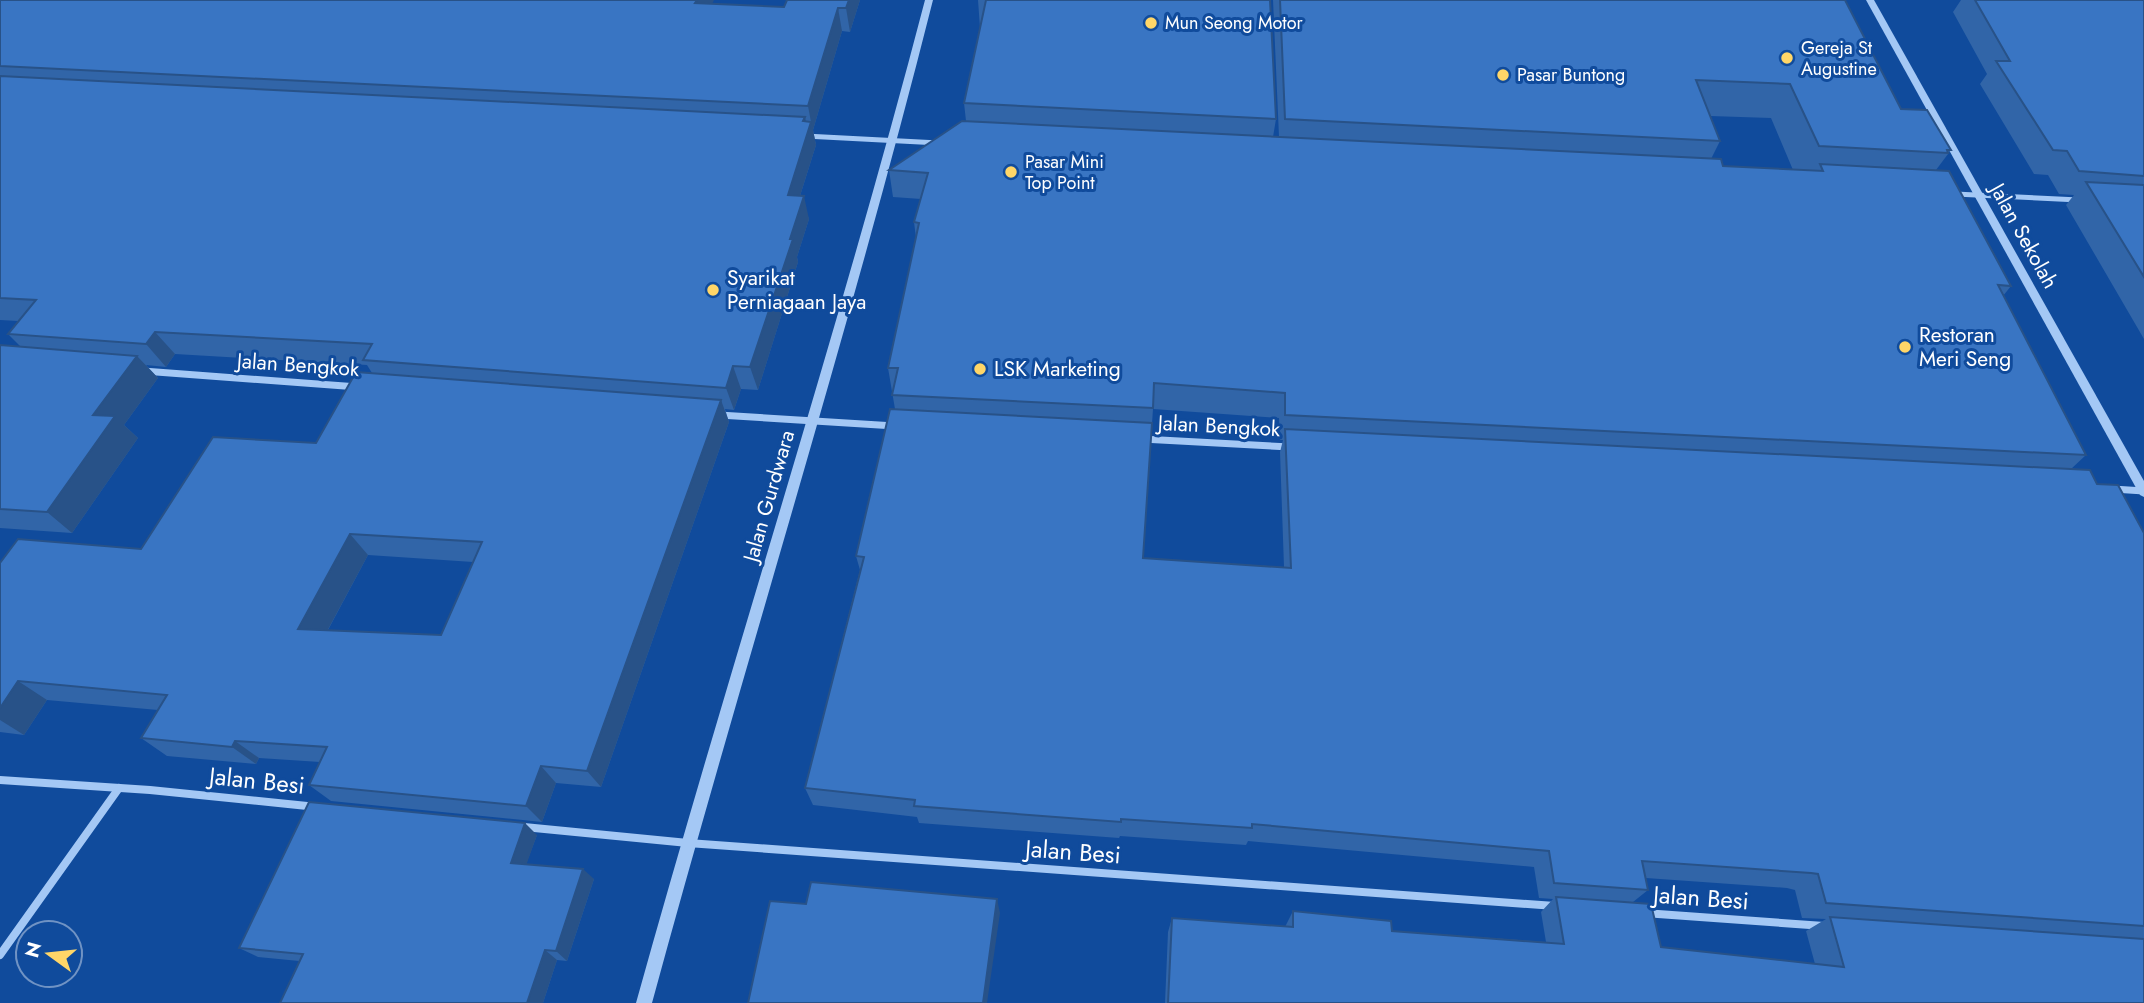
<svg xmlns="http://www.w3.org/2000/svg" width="2144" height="1003" viewBox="0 0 2144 1003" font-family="Jost,sans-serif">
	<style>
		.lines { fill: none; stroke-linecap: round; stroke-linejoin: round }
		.minor-far2 { stroke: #a4c8f5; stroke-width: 5 }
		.minor-far1 { stroke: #a4c8f5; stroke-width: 7 }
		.minor { stroke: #a4c8f5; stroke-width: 8 }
		.tertiary { fill: #a4c8f5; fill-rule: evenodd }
		.wall { fill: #3165a8; fill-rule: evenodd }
		.shaded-wall { fill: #285288 }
		.building { fill: #3975c3; stroke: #285288; stroke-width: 2; fill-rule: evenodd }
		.poi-dot { fill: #ffd668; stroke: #104b9c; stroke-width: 2.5 }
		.labels { text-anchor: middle; stroke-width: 6; stroke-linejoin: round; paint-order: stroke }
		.far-poi-label { font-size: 18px; fill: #fff; stroke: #104b9c; text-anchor: start }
		.street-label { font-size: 21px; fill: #fff; stroke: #104b9c }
		.poi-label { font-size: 21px; fill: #fff; stroke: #104b9c; text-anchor: start }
		.near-street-label { font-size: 24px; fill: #fff; stroke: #104b9c }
	</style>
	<rect width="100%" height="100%" fill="#104b9c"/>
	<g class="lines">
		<g class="minor-far2">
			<polyline points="805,136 939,143"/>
			<polyline points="1955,194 2079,200"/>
		</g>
		<g class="minor-far1">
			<polyline points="143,371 358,387"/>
			<polyline points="719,415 895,426"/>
			<polyline points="1142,439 1290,447"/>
			<polyline points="2113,489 2144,491"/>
		</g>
		<g class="minor">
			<polyline points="0,780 150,790 317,807"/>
			<polyline points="524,827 688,843 1555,906"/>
			<polyline points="1644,913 1824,926"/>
			<polyline points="0,955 119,788"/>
		</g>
		<g class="tertiary">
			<path d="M925,0h8c-85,337 -190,668 -281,1003h-16c93,-335 201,-666 289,-1003z"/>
			<polygon points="1866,0 1874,0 2144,481 2144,497 2140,495"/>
		</g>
	</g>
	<g class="wall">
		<path d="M0,0l712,4 72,3 3,-7h73l-10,32 -8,-1 -29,99 3,15 -16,51 9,23 -12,38 1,5 -40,128 -17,-1 -7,21 -9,-1 4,13 -128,365 -45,-4 -14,39 -211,-21 -22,-16 11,-23 -61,-4 -3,6 -89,-8 -26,-18 17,-28 -111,-10 -23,35 -24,-3v-169l141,-14 175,-106 56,-70 -5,-8 -192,-11 -9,13 -20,-2 12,13 -34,47 14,13 -66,95 -72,-5v-183l21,2 -13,-13 10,-13 -18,-1zM368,555l105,7 -32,73 -113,-5z"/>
		<path d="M978,0h292l6,119 -3,18h6l-6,-137h572l56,109 50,41 -15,20 75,116 -8,10 83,159 -15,14 26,15 47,49v470h-979l3,-71 4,-14 113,9 8,-16 99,20 154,11 -5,-30 12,-13 -14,-1 -5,-31 -286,-26 -2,4 -126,-9 -1,2 -200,-15 -2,-6 -104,-12 -8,-17 55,-218 -4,-14 39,-147 -7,-41 28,-130 -2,-16 7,-23 -28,-2 -4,-27 77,-49 -2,-18 16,-75zM1710,116l61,2 22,52 -70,-4 -12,-7 9,-18zM1153,409l126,9 1,22h3l-3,12 4,115 -141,-9zM1646,878l141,10 8,2 7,28 24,1 -20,12 9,33 -154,-17 -28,-45 15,-12z"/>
		<polygon points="1961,0 2144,0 2144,339 2066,205 2074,195 2059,194 2048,175 2034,174 1980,84 1987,74 1953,12"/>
		<polygon points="537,835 526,864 594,879 567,961 557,960 543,1003 280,1003 299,961 258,957 239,948"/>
	</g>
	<g class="shaded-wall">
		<polygon points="697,0 714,0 702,26 695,3"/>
		<polygon points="849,0 860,0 850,32 846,8"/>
		<polygon points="838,8 842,31 813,130 816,145 793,218 788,195 803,121 805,117 808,132 811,122 808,106"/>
		<polygon points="804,196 809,219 797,257 798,262 758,390 750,367"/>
		<polygon points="155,332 175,354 166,367 146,344"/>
		<polygon points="137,356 158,378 124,425 138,438 72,533 47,512 93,415"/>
		<polygon points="733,366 741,389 734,410 726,388"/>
		<polygon points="721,400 729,422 601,787 587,771"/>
		<polygon points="350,534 368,555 318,648 298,629"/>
		<polygon points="18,681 47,700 24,735 0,720 0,708"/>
		<polygon points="235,741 259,758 256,764 232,747"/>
		<polygon points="541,766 556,783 542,822 526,806"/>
		<polygon points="525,823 537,835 523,874 511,863"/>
		<polygon points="583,869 594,879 567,961 556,951"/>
		<polygon points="997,899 1000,913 987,1003 983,1003"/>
		<polygon points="545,950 557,960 543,1003 527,1003"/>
	</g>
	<g class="building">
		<polygon points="0,0 697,0 695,3 784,7 787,0 849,0 846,8 838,8 808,106 0,66"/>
		<polygon points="986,0 1270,0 1276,119 964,103"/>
		<polygon points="1280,0 1845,0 1901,109 1927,110 1951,150 1947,150 1948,153 1819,146 1790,84 1696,80 1720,141 1285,119"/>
		<polygon points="1975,0 2144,0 2144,176 2079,171 2067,151 2053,150 1996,61 2010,61"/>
		<polygon points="0,76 805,117 803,121 811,122 788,195 804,196 790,239 793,239 750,367 733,366 726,388 363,360 372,344 155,332 146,344 8,334 36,300 0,298"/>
		<polygon points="962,121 1721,159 1723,166 1823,171 1820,164 1949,171 2011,286 1998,285 2086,455 1285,415 1285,393 1154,383 1153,408 892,395 898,368 888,368 919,223 914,222 928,173 889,170"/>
		<polygon points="2086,182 2144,185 2144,277"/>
		<polygon points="0,345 137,356 93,415 115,416 47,512 0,509"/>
		<path d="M356,372l365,28 -134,371 -46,-5 -15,40 -217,-21 18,-38 -92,-6 -3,6 -91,-9 26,-43 -149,-14 -18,27v-145l18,-24 123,10 72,-112 103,6zM350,534l132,8 -41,93 -143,-6z"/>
		<polygon points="890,409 1152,423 1143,558 1291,568 1285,429 2090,470 2097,484 2118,485 2144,533 2144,926 1826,903 1818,874 1811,873 1642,861 1648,890 1554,883 1549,851 1252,824 1252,828 1121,819 1121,822 914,806 915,800 805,788 864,557 856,556"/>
		<polygon points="309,802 525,823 511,863 583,869 556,951 545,950 527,1003 280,1003 303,954 239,948"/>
		<polygon points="811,882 997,899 983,1003 748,1003 770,901 806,904"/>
		<polygon points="1556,897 1651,904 1661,947 1844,967 1830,917 2144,939 2144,1003 1168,1003 1172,918 1293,927 1293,911 1391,921 1392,931 1564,944"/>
	</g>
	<g class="poi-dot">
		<circle cx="1151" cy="23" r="7"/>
		<circle cx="1787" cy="58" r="7"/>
		<circle cx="1503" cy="75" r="7"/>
		<circle cx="1011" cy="172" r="7"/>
		<circle cx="713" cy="290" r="7"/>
		<circle cx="1905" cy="347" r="7"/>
		<circle cx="980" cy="369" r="7"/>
	</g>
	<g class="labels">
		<g class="far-poi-label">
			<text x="1165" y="29">Mun Seong Motor</text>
			<text x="1801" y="54">Gereja St<tspan x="1801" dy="21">Augustine</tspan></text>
			<text x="1517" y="81">Pasar Buntong</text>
			<text x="1025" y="168">Pasar Mini<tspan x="1025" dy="21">Top Point</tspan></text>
		</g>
		<g class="street-label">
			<text transform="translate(2024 236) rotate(61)" y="7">Jalan Sekolah</text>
			<text transform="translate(298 365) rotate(4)" y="7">Jalan Bengkok</text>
			<text transform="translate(1219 426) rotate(3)" y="7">Jalan Bengkok</text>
			<text transform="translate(769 496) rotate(-74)" y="7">Jalan Gurdwara</text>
		</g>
		<g class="poi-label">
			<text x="727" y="285">Syarikat<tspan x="727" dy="24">Perniagaan Jaya</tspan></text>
			<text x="1919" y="342">Restoran<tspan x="1919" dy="24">Meri Seng</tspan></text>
			<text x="994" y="376">LSK Marketing</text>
		</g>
		<g class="near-street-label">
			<text transform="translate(257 781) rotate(6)" y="8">Jalan Besi</text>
			<text transform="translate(1073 852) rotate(4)" y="8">Jalan Besi</text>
			<text transform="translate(1701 898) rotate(4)" y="8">Jalan Besi</text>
		</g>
	</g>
	<g transform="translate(49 954) rotate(285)"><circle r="33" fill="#104b9c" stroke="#7093c4" stroke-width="2"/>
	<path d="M0-5L12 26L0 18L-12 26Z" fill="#ffd668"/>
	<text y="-10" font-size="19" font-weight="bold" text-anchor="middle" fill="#ffffff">N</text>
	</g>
</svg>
